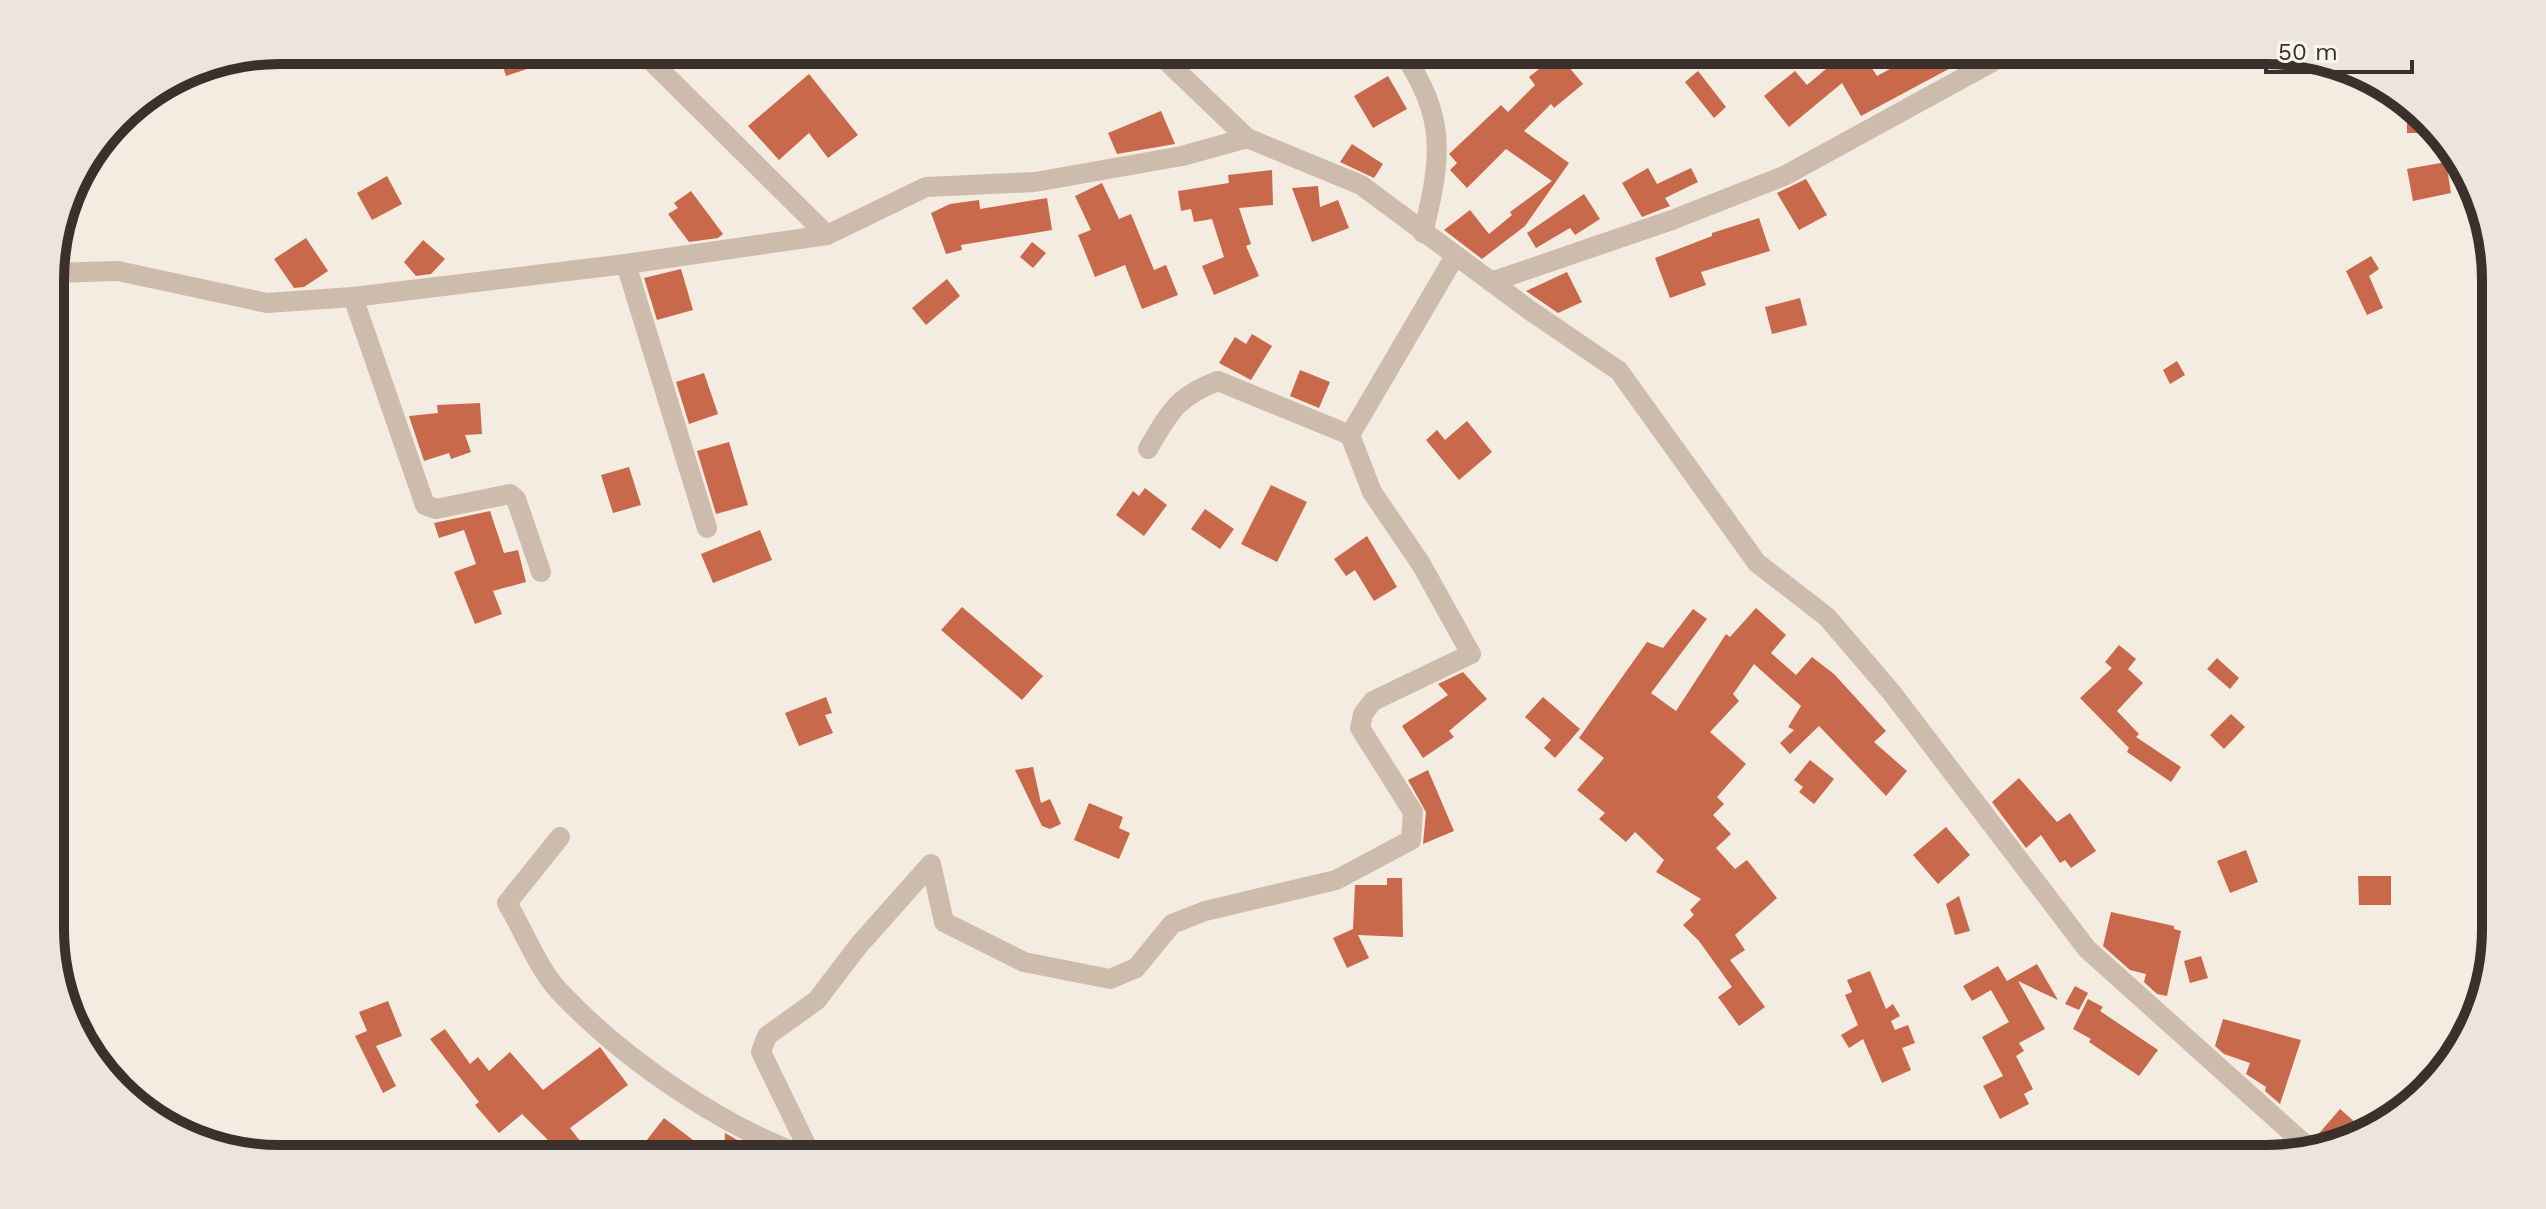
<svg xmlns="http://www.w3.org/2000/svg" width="2546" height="1209" viewBox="0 0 2546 1209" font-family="'Work Sans',sans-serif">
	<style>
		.building { fill: #c8694b }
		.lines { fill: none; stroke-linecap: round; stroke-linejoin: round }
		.street { stroke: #cdbbac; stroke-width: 20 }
		.rim { fill: none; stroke: #3b302b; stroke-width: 10 }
	</style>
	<rect width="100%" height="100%" fill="#f4ebe1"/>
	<g class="building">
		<polygon points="498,50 576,50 576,53 506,76"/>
		<polygon points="1824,50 1860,50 1877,76 1925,50 1984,50 1861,116 1842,83 1789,127 1764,96 1795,71 1807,85 1833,63"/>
		<polygon points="1558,54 1583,84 1554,108 1551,104 1524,131 1569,163 1525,226 1482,259 1444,230 1470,210 1489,234 1512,215 1510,212 1552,181 1506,149 1467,188 1450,170 1457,163 1449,154 1501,105 1508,112 1535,85 1529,77"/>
		<polygon points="1698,71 1726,107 1714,118 1685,82"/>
		<polygon points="809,74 858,135 828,158 809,133 779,160 748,126"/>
		<polygon points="1388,76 1407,109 1373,128 1354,96"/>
		<polygon points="1161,111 1175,144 1117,154 1108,133"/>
		<polygon points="2407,118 2420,118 2439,133 2407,133"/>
		<polygon points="1352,144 1383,164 1374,178 1340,162"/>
		<polygon points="2446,162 2451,193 2413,201 2407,169"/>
		<polygon points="1648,168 1657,184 1691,168 1698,182 1665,198 1670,206 1642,217 1622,183"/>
		<polygon points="1272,170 1273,205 1239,208 1251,244 1246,246 1259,276 1214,295 1202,266 1224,257 1212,219 1194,222 1191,209 1181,211 1178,191 1229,183 1228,175"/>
		<polygon points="387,176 402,204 372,220 357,193"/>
		<polygon points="1806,179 1827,215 1799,230 1777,193"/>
		<polygon points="1102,183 1119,219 1131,214 1154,270 1166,265 1178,295 1142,309 1125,265 1095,277 1078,235 1091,230 1075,196"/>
		<polygon points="1318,186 1320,207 1338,200 1349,228 1312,242 1292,188"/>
		<polygon points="691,191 723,234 718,238 689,242 668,214 678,208 674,203"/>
		<polygon points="1584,194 1600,219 1575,235 1570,228 1536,248 1527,233"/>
		<polygon points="1047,198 1052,230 961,245 962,250 946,254 931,213 950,204 979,200 980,209"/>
		<polygon points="1759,218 1770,251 1701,272 1706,285 1670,298 1655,258 1712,236 1712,233"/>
		<polygon points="306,238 328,271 304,287 294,288 274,259"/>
		<polygon points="423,240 445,259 431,274 416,276 404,262"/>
		<polygon points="1032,242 1046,253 1033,268 1020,257"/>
		<polygon points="2371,256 2379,269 2369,276 2383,308 2367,315 2346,271"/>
		<polygon points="681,269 693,310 657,320 644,278"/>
		<polygon points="1567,272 1582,302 1558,313 1526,291"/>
		<polygon points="947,279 960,296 926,325 912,308"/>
		<polygon points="1800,298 1807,325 1772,334 1765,307"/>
		<polygon points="1252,334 1272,346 1251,380 1219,363 1235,337 1246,344"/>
		<polygon points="2177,361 2185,375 2170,384 2163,370"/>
		<polygon points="1300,370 1330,382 1319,408 1290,396"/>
		<polygon points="704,373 718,414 689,424 676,382"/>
		<polygon points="480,403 482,434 465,435 471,452 451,459 449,453 424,461 409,416 438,413 437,405"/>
		<polygon points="1467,421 1492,452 1459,480 1426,440 1437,430 1445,440"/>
		<polygon points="729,442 748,505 716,514 697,451"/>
		<polygon points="629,467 641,505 613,513 601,475"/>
		<polygon points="1271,485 1307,502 1277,562 1241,544"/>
		<polygon points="1145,488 1167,505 1144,536 1116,515 1133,491 1139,496"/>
		<polygon points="1205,509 1234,529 1220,549 1191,529"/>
		<polygon points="490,511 504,553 518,550 526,582 493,591 502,614 475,624 454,572 476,564 464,530 439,538 434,523"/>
		<polygon points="760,530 772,560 713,583 701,554"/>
		<polygon points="1367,536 1397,587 1374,601 1355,570 1346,576 1334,559"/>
		<polygon points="962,607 1043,676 1022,700 941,630"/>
		<polygon points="1756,608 1786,635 1771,653 1796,675 1812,657 1834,674 1886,731 1874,742 1907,771 1886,796 1819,726 1790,754 1780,743 1794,730 1788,727 1801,706 1754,664 1733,694 1739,701 1710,732 1746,764 1717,797 1724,804 1713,815 1731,834 1716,848 1735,869 1747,860 1777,898 1735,935 1745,950 1730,960 1765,1007 1739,1026 1718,997 1732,987 1699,941 1683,925 1694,915 1690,910 1701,899 1656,872 1664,860 1635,832 1626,842 1599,819 1605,813 1577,790 1604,758 1579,738 1647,642 1663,648 1693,609 1707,619 1651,693 1676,711 1726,634 1730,637"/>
		<polygon points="2119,645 2136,659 2128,669 2143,683 2117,711 2139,734 2136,737 2181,767 2171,782 2127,752 2129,748 2080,698 2112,668 2105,662"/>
		<polygon points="2217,658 2239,678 2230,689 2207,669"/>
		<polygon points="1463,672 1487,699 1449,731 1454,737 1423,758 1402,726 1448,695 1438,684"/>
		<polygon points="826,697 832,713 825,715 833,733 799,746 785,713"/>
		<polygon points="1543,697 1580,729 1555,758 1544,748 1551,740 1525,717"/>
		<polygon points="2231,714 2245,727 2224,749 2210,735"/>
		<polygon points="1810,760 1834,779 1814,804 1799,792 1803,787 1794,780"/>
		<polygon points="1033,767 1041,803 1050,799 1061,824 1050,829 1042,826 1015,770"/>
		<polygon points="1428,770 1454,831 1423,844 1426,812 1408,780"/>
		<polygon points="2019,778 2057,822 2070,813 2096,851 2071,868 2065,860 2060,863 2041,835 2026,848 1992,802"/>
		<polygon points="1089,803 1123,817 1119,828 1130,833 1119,859 1074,840"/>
		<polygon points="1946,827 1970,855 1938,884 1913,855"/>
		<polygon points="2246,850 2258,882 2230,893 2217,861"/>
		<polygon points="2358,876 2391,876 2391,905 2359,905"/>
		<polygon points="1387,878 1402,878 1403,937 1358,935 1369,958 1347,968 1333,938 1353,929 1355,885 1387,885"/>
		<polygon points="1959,896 1970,931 1955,935 1946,904"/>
		<polygon points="2111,912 2174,926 2174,929 2181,931 2167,996 2157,994 2144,982 2146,974 2130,970 2103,946"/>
		<polygon points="2201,956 2208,978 2190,983 2184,961"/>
		<polygon points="2037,964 2058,1000 2018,981 2045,1029 2019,1043 2024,1051 2016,1056 2033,1089 2024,1094 2029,1104 2000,1119 1983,1086 2003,1076 1982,1037 2009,1022 1991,990 1972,1001 1963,986 1998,966 2007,981"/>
		<polygon points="1870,971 1886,1009 1893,1004 1900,1016 1891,1021 1895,1030 1908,1025 1915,1043 1902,1048 1911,1070 1882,1083 1863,1039 1849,1048 1841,1035 1858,1025 1845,995 1852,992 1847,980"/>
		<polygon points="2075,986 2088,993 2079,1010 2065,1004"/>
		<polygon points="2088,999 2103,1007 2100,1011 2158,1050 2139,1076 2089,1042 2091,1039 2073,1029"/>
		<polygon points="388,1001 402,1036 376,1046 396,1086 383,1093 355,1036 367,1031 359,1012"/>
		<polygon points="2223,1019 2301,1040 2280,1104 2265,1091 2266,1087 2246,1074 2250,1063 2224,1054 2215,1046"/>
		<polygon points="445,1029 470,1064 478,1057 489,1071 510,1052 543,1090 600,1047 628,1085 570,1128 594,1159 567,1159 522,1114 499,1133 475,1105 479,1102 430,1039"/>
		<polygon points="2340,1109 2364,1130 2322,1144 2316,1137"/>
		<polygon points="664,1118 718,1159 632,1159"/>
		<polygon points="725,1133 739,1141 753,1148 742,1159 724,1159"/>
	</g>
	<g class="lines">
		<g class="street">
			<polyline points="640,50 827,235"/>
			<polyline points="1155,50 1247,138 1361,185 1528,309 1619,371 1757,563 1827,617 1892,693 2087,949 2310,1149"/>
			<path d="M1401,50c46,68 41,106 22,183"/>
			<polyline points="626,264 707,528"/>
			<polyline points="51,273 118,271 267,303 353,297 626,264 827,235 926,187 1035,182 1182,156 1247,138"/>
			<polyline points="1491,282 1672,220 1784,176 2014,50"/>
			<polyline points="353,297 425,505 436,509 510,494 516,499 541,572"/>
			<path d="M1148,449c21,-36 29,-53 70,-68l132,54"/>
			<path d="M560,837l-53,66c17,28 31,66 53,89 64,68 165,137 253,167"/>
			<polyline points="813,1159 761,1052 767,1036 817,1000 859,945 931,864 944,922 1024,962 1110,979 1136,968 1172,924 1205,911 1336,880 1411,840 1413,812 1360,728 1363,714 1373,701 1471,654 1421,564 1372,492 1350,435 1455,256"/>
		</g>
	</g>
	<path d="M0 0H2546V1209H0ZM280 64H2266A216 216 0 0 1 2482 280V929A216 216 0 0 1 2266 1145H280A216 216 0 0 1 64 929V280A216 216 0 0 1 280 64Z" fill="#ece5de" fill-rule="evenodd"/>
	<path class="rim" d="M280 64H2266A216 216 0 0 1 2482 280V929A216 216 0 0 1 2266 1145H280A216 216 0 0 1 64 929V280A216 216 0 0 1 280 64Z"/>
	<path d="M2266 60v12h146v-12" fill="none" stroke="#3b302b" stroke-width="4"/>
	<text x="2278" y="60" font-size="24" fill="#3b302b" stroke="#fbf5ee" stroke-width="6" paint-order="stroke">50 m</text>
</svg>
